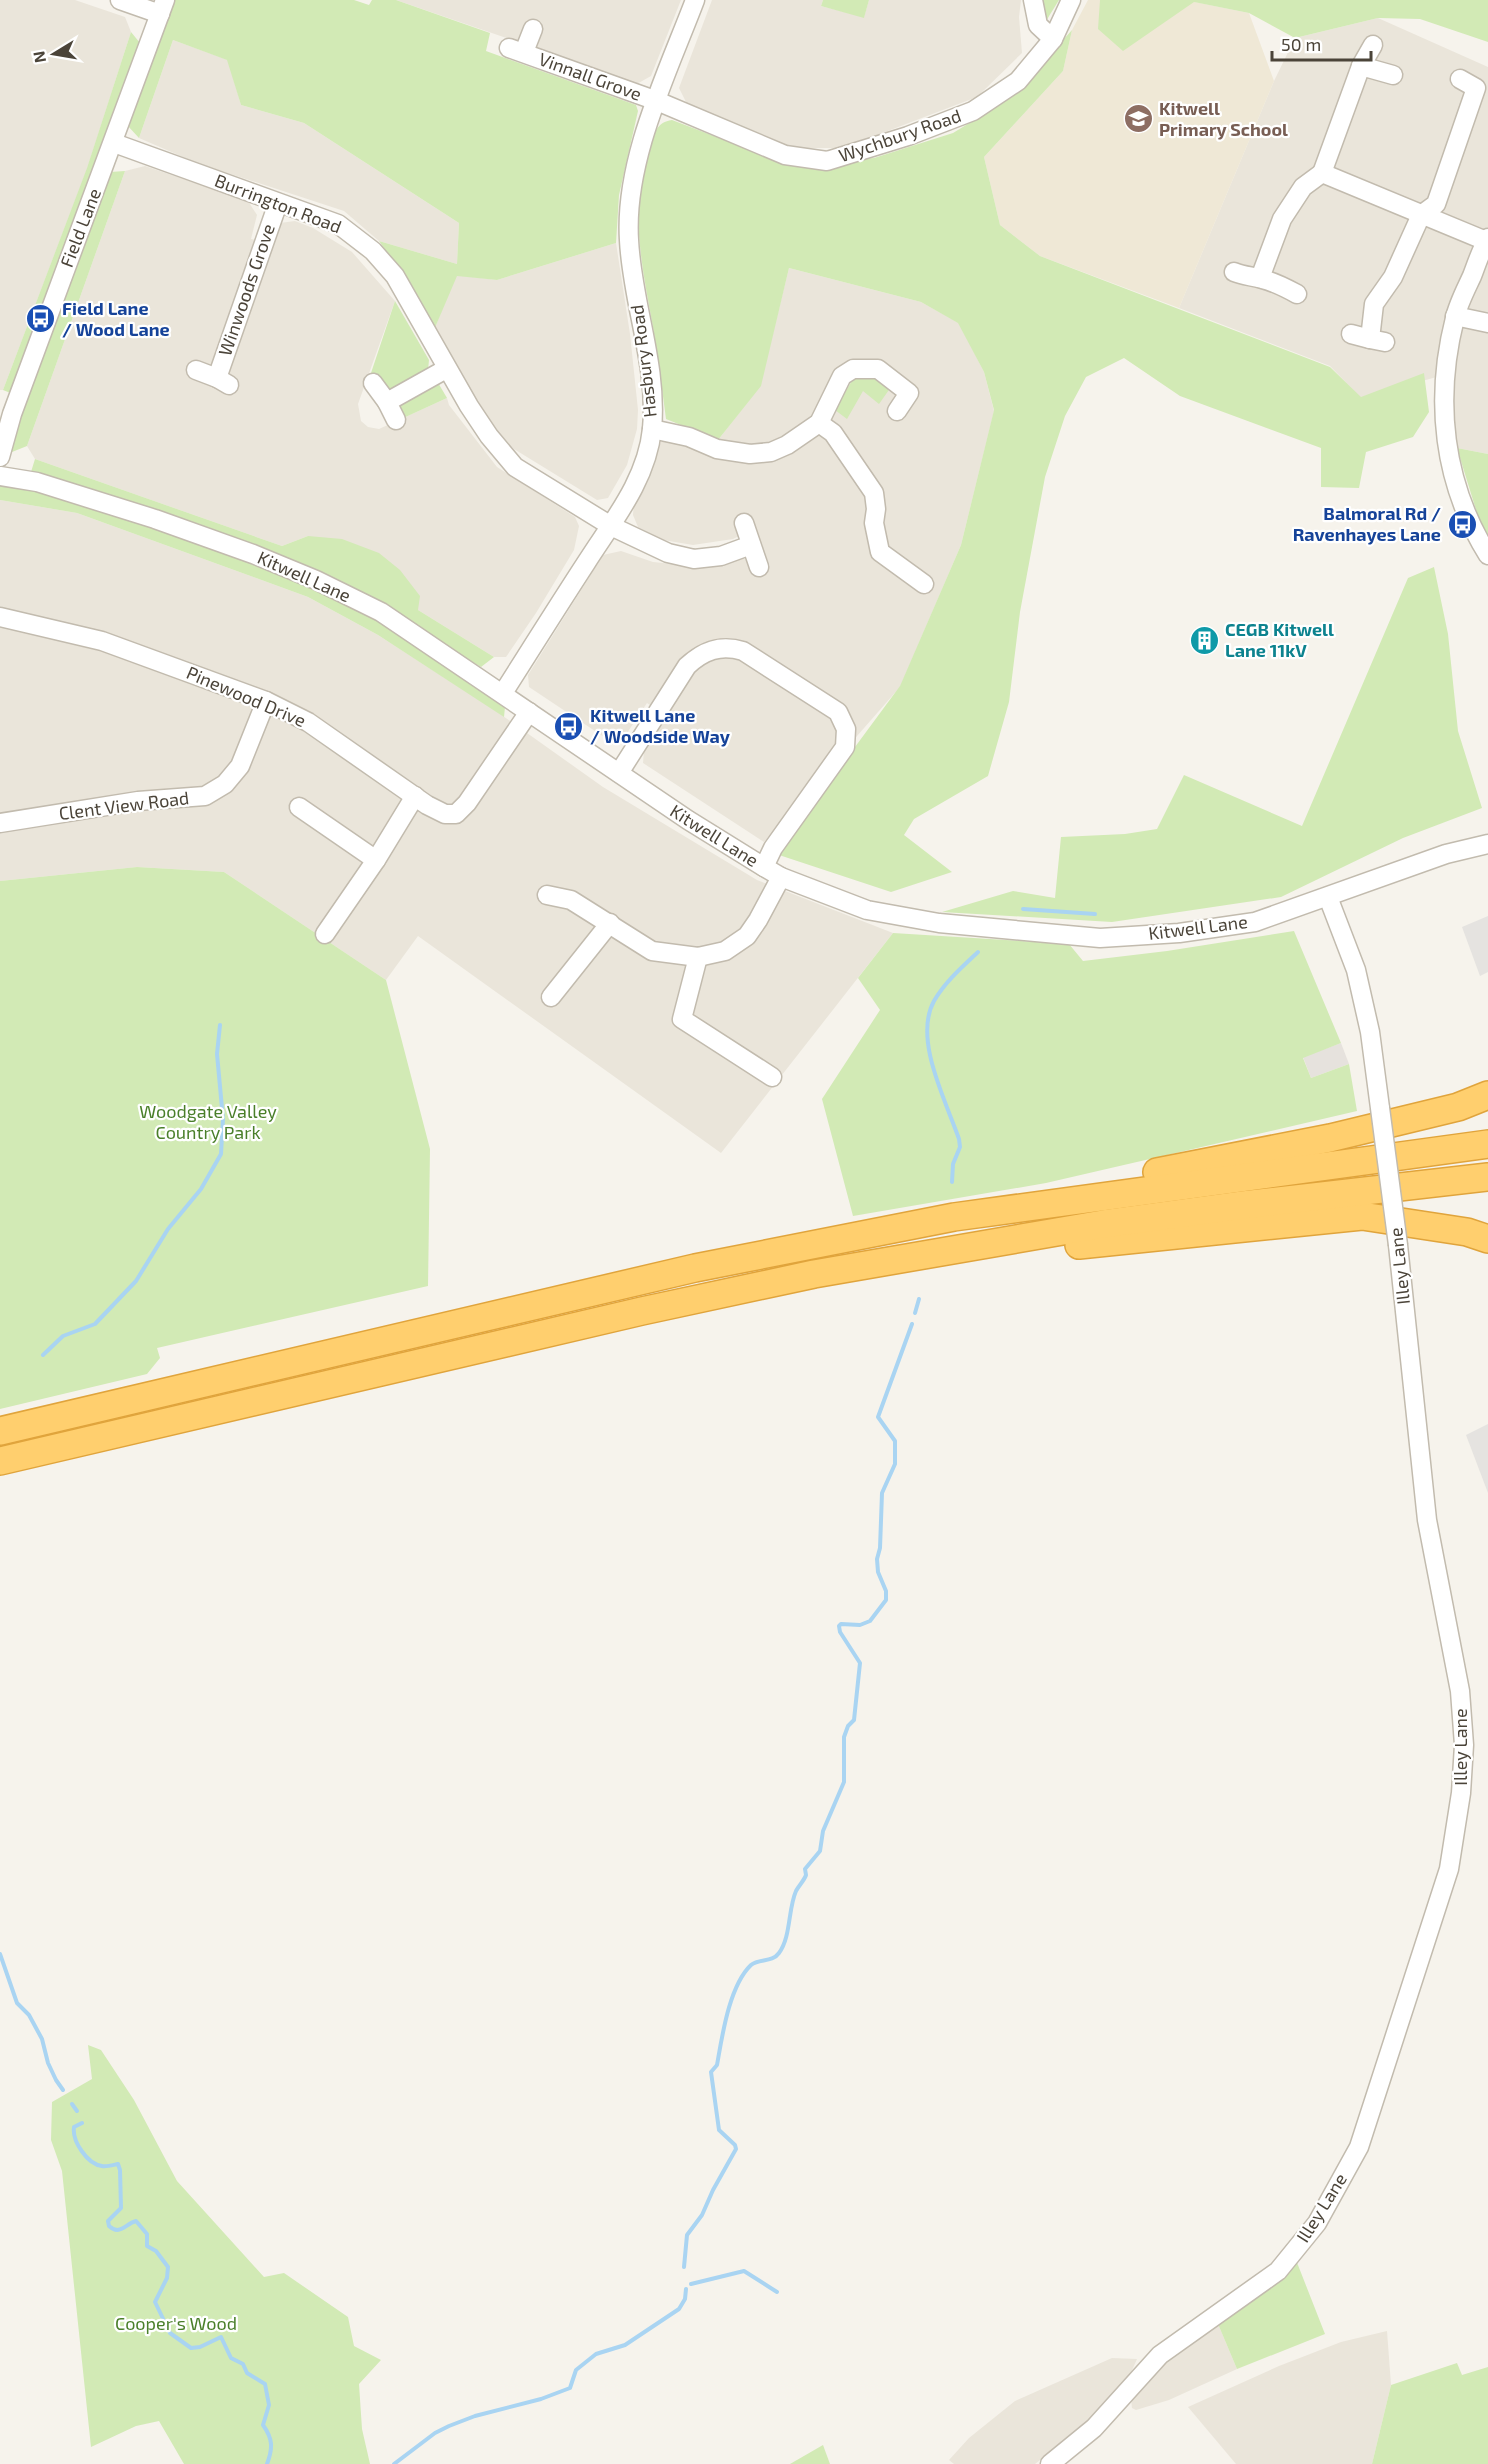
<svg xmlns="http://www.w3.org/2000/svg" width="1488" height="2464" viewBox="0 0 1488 2464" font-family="'Exo 2',sans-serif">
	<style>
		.residential { fill: #eae5da }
		.industrial { fill: #e6e2dd }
		.education { fill: #efe8d6 }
		.green { fill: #d2eab5 }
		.parking { fill: #e5e3e0 }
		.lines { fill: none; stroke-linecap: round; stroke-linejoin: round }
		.stream { stroke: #a9d4f2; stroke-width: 4 }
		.minor-casing { stroke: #c2bbae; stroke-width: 21 }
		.highway-casing { stroke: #e0a43c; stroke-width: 30 }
		.minor { stroke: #fff; stroke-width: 18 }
		.highway { stroke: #ffcf6e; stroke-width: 27 }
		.minor-bridge-casing { stroke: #c2bbae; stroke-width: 21; stroke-linecap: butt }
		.minor-bridge { stroke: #fff; stroke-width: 18 }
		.labels { text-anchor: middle; stroke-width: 4.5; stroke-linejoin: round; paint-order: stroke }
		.street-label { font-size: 18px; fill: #4b4439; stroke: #fff }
		.education-label { font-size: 18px; font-weight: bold; fill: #785e54; stroke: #fff; text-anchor: start }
		.transit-label { font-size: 18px; font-weight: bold; fill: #164399; stroke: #fff; text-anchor: start }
		.culture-label { font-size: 18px; font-weight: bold; fill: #0d838f; stroke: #fff; text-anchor: start }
		.park-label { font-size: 18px; fill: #4a7f2a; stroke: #fff }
	</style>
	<rect width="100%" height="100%" fill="#f6f3ec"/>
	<g class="residential">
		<polygon points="0,0 75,0 125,17 131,32 87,169 3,390 0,390"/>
		<polygon points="396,0 681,0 651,76 635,85 550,53"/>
		<polygon points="712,0 823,0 821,6 864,17 869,0 1021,0 1019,17 1022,53 977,97 843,148 794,148 691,112 679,88"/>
		<polygon points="1378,18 1488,67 1488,454 1457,448 1451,373 1361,398 1330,366 1179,308 1274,81 1295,38"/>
		<polygon points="173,40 228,60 241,105 304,123 459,223 457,264 379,241 344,211 197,163 139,138"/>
		<polygon points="145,166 248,201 257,215 251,239 272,243 280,223 295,221 313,228 352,252 395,301 358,404 361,421 368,427 379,429 447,398 449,405 497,467 575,517 579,526 574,550 536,613 506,657 494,657 418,610 308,536 282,546 35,459 27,446 125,171"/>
		<polygon points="616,243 630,334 638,410 637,429 627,465 608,498 597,500 514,449 492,425 467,389 434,330 456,275 497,280"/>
		<polygon points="789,268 921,302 959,323 984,372 994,411 961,545 900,687 764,842 643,763 644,750 664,715 647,703 623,739 610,741 529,687 528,675 603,555 621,551 653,562 692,566 741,556 747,561 753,572 770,566 752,520 735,526 739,536 733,539 693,545 663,540 638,527 633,515 634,502 661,442 667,441 708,453 760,386"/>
		<polygon points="0,500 77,513 308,597 378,635 496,711 603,787 757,880 893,933 721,1153 418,936 386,980 224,872 137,867 0,881 0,627 104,652 108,636 0,610"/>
		<polygon points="1218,2324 1237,2369 1169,2400 1136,2410 1132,2408 1131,2399 1161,2359"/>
		<polygon points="1387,2331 1391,2385 1372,2464 1236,2464 1188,2407 1279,2366 1341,2342"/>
		<polygon points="1112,2358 1137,2359 1129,2377 1109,2400 1081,2428 1035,2464 954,2464 949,2460 969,2438 1015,2401"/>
	</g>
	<polygon class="industrial" points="1341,1043 1349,1064 1311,1078 1303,1057"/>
	<polygon class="education" points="1088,0 1185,0 1249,13 1274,81 1179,308 1040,256 1000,225 984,157 1063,71 1072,30"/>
	<g class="green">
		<polygon points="173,0 354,0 369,5 372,0 396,0 490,33 486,51 636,105 638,111 619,195 616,243 497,280 457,276 434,330 408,282 379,241 457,264 459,223 304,123 241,105 227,60 173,40 139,138 127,125"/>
		<polygon points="823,0 869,0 864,18 821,6"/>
		<polygon points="1037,0 1059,0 1046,21 1044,21"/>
		<polygon points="1100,0 1488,0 1488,42 1420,19 1378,18 1295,38 1249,13 1194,2 1123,51 1098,29"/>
		<path d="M1072,30l-9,41 -79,86 16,68 40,31 290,111 31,30 63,-24 5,39 -16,25 -47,15 -7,36 -38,-1v-39l-141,-52 -56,-38 -38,19 -21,39 -20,61 -25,135 -11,90 -21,74 -74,43 -10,16 48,37 -61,20 -115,-38 124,-168 61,-141 33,-135 -10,-38 -26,-49 -37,-21 -132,-34 -28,118 -43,54 -52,-21c-4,-31 -8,-61 -13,-92 -11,-61 -25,-121 -3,-181 4,-13 7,-24 22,-26l68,26 66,18 68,-6 79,-25 59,-36z"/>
		<polygon points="131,32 140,43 13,394 3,390 87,168"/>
		<polygon points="125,171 27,446 12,452 9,448 110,172"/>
		<polygon points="395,301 429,360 428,370 391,391 384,390 371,373"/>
		<polygon points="870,370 891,387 879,404 863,391 847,419 835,410 857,372"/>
		<polygon points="437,381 447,398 399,420 395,401"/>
		<polygon points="1457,448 1488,454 1488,537 1481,526"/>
		<polygon points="35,459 282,546 308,536 342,539 379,553 400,570 420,596 418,610 494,657 481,667 383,608 31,472"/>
		<polygon points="0,483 23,487 91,504 290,577 369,614 505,707 504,717 378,635 308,597 77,513 0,500"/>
		<polygon points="1434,567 1448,634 1458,731 1482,808 1403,838 1281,897 1112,922 942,912 1013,891 1055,898 1061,837 1125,834 1157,829 1184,775 1302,826 1408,578"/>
		<polygon points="137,867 224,872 386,980 430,1149 428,1286 157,1348 160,1358 147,1374 0,1409 0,881"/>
		<polygon points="1294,931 1341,1043 1303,1058 1311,1078 1349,1064 1357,1111 1046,1183 853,1216 822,1099 880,1010 858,978 893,933 1069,944 1083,961 1167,951"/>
		<polygon points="88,2045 101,2050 134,2100 177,2181 264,2277 284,2273 348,2317 354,2346 381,2360 359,2384 362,2429 370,2464 184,2464 159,2421 136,2426 91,2447 62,2171 51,2140 52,2102 92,2079"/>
		<polygon points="1296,2260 1325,2334 1237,2369 1218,2324 1283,2276"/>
		<polygon points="1457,2363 1462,2375 1488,2367 1488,2464 1372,2464 1391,2385"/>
		<polygon points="823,2445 830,2464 790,2464"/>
	</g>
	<g class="parking">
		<polygon points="1488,916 1488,972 1480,976 1462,927"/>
		<polygon points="1488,1424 1488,1493 1466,1435"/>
	</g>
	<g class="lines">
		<g class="stream">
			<polyline points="1023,909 1095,914"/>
			<path d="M952,1182l1,-18 7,-17 -1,-8c-13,-38 -46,-100 -25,-138 11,-19 28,-34 44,-49"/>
			<polyline points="915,1313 919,1299"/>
			<polyline points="43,1355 63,1336 95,1324 136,1281 168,1229 201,1189 221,1154 223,1119 217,1054 220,1025"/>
			<polyline points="0,1954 17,2003 29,2015 42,2039 48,2063 56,2080 63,2090"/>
			<polyline points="72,2104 77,2111"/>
			<path d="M82,2123l-8,4c-2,14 13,37 28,39 4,1 11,-1 16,-2l2,6 1,38 -13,13 1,5c11,10 16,-2 27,-5l11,13v12l9,5 12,16 -1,11 -12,24 15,31 21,15 9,-1 21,-10 10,21 12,6 4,9 18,11 4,21 -6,20c10,14 10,23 4,39"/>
			<path d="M684,2267l3,-32 15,-20 11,-25 23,-41 -1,-4 -16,-15 -8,-58 6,-7c5,-28 12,-79 34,-100 8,-7 21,-2 28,-12 12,-16 9,-44 17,-62 3,-6 8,-10 10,-16l-1,-6 15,-18 3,-20 21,-49v-45l4,-11 6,-6 6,-57 -20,-31 -1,-6 2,-2 19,1 10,-4 16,-21v-9l-8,-19 -1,-13 3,-11 2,-55 13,-29v-23l-17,-24 34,-93"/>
			<polyline points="691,2284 744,2271 777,2292"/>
			<polyline points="394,2464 435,2433 449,2426 475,2416 541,2399 570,2388 576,2370 596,2354 625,2345 679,2309 685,2299 686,2289"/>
		</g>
		<defs>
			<g id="minor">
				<polyline points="120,0 160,14"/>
				<polyline points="1033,0 1038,25 1053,39"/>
				<polyline points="509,48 657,101 785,155 827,161 908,136 973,111 1018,81 1053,39 1071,0"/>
				<polyline points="524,52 533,29"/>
				<polyline points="1361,66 1393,75"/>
				<polyline points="114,143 338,224 373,251 395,276 469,406 489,436 515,467 611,526 668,553 694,559 721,556 751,545"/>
				<polyline points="1322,173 1361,66 1373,45"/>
				<path d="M1488,238c-7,12 -11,25 -16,38 -6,13 -14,28 -17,42 -21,82 -12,165 33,237"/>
				<path d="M1234,272c10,4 18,4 28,7 13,3 24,9 35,15"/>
				<polyline points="1260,278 1282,219 1303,187 1322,173 1486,241"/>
				<polyline points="1455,316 1488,323"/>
				<polyline points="1351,334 1370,339"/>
				<polyline points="1385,342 1370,339 1374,304 1393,277 1421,215 1436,204 1476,88 1460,79"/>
				<polyline points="196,370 217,378 229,385"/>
				<polyline points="217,378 278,203"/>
				<polyline points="373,383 387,402 396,420"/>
				<polyline points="387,402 446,369"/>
				<polyline points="819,423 833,433 874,493 876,509 874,523 880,552 924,584"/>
				<polyline points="652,429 689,437 717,449 750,454 771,452 787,445 819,423 842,376 853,369 878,369 909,393 897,411"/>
				<polyline points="0,457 12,414 165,0"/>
				<polyline points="0,476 37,482 155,519 253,554 316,580 381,612 688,820 764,867 781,877 867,910 939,923 1100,938 1179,933 1255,922 1446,854 1488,844"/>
				<polyline points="744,523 759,567"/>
				<polyline points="0,617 102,641 266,701 308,722 427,805 445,814 456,814 467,803 529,712"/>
				<path d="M503,693c28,-44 55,-87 83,-130 26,-41 61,-83 66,-134 6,-64 -20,-126 -23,-189 -5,-80 38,-166 66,-240"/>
				<path d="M619,773l68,-107c16,-15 33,-22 56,-15l95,61 8,17 -1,18 -72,101 -9,19"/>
				<polyline points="299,807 376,860"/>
				<polyline points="0,823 138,801 205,796 225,784 240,766 266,701"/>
				<polyline points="547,895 571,900 652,951 698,957 725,951 747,936 758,920 781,877"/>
				<polyline points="1328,897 1356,970 1370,1032 1380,1108"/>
				<polyline points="325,934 376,860 415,796"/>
				<polyline points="698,957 682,1019 772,1077"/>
				<polyline points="551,997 610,923"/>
				<polyline points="1050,2464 1094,2428 1160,2355 1278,2271 1317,2223 1359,2147 1449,1869 1461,1793 1464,1745 1460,1691 1427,1520 1398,1245"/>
			</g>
			<g id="highway">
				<polyline points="1157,1172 1330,1138 1458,1107 1488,1095"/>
				<polyline points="1079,1245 1362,1216 1467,1232 1488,1239"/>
				<polyline points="0,1431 695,1268 954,1217 1488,1144"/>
				<polyline points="0,1461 642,1311 814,1274 1103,1224 1243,1205 1488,1177"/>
			</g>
		</defs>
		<use href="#minor" class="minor-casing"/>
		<use href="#highway" class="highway-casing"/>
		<use href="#minor" class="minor"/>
		<use href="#highway" class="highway"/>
		<defs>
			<polyline id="minor-bridge" points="1380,1108 1398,1245"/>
		</defs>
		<use href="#minor-bridge" class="minor-bridge-casing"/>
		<use href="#minor-bridge" class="minor-bridge"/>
	</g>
	<defs>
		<symbol id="school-disc" viewBox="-11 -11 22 22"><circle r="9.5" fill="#8d6e63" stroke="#fff"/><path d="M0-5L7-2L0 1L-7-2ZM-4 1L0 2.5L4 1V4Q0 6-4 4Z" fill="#fff"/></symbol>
		<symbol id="bus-disc" viewBox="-11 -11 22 22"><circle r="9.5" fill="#1a4fb4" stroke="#fff"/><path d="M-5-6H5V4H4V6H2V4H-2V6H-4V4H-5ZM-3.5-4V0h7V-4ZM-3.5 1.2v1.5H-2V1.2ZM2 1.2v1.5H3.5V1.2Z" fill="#fff"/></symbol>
		<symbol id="building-disc" viewBox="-11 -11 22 22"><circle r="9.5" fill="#0f9aa8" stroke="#fff"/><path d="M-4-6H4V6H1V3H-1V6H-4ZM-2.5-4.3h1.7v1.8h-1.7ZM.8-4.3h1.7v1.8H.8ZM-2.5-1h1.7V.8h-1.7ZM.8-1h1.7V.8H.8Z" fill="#fff"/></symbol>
	</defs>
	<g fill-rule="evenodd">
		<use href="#school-disc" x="1122" y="102" width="33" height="33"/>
		<use href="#bus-disc" x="24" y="302" width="33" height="33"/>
		<use href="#bus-disc" x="1446" y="508" width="33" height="33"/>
		<use href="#building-disc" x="1188" y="624" width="33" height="33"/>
		<use href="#bus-disc" x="552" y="710" width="33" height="33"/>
	</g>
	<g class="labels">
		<g class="street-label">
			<text transform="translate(590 77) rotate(20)" y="6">Vinnall Grove</text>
			<text transform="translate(900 136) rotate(-19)" y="6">Wychbury Road</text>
			<text transform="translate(278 204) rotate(21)" y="6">Burrington Road</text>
			<text transform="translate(81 228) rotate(-69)" y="6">Field Lane</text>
			<text transform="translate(247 290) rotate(-71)" y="6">Winwoods Grove</text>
			<text transform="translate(644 361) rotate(-97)" y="6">Hasbury Road</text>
			<text transform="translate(304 577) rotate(24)" y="6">Kitwell Lane</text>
			<text transform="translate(246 697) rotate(23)" y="6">Pinewood Drive</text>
			<text transform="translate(124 806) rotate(-7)" y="6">Clent View Road</text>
			<text transform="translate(714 836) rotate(32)" y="6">Kitwell Lane</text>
			<text transform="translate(1198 928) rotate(-7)" y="6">Kitwell Lane</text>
			<text transform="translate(1400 1266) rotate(-96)" y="6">Illey Lane</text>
			<text transform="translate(1461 1747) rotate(-90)" y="6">Illey Lane</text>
			<text transform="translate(1322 2208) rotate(-58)" y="6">Illey Lane</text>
		</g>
		<g class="education-label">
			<text x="1159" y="115">Kitwell<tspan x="1159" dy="21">Primary School</tspan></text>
		</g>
		<g class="transit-label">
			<text x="62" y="315">Field Lane<tspan x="62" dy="21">/ Wood Lane</tspan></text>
			<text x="1441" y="520" text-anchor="end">Balmoral Rd /<tspan x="1441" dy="21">Ravenhayes Lane</tspan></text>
			<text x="590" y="722">Kitwell Lane<tspan x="590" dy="21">/ Woodside Way</tspan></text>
		</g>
		<g class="culture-label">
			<text x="1225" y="636">CEGB Kitwell<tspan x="1225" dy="21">Lane 11kV</tspan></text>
		</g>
		<g class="park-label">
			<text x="208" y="1118">Woodgate Valley<tspan x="208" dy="21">Country Park</tspan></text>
			<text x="176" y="2330">Cooper's Wood</text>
		</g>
	</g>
	<g transform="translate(54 54) rotate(259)" stroke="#ffffff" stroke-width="4.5" paint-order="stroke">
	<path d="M0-4.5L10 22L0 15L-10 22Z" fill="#4b4439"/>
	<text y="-9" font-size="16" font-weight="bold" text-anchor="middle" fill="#4b4439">N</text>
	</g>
	<path d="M1272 51v9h99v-9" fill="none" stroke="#4b4439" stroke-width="3"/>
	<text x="1281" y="51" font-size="18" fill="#4b4439" stroke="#ffffff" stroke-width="4.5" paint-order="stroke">50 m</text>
</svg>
